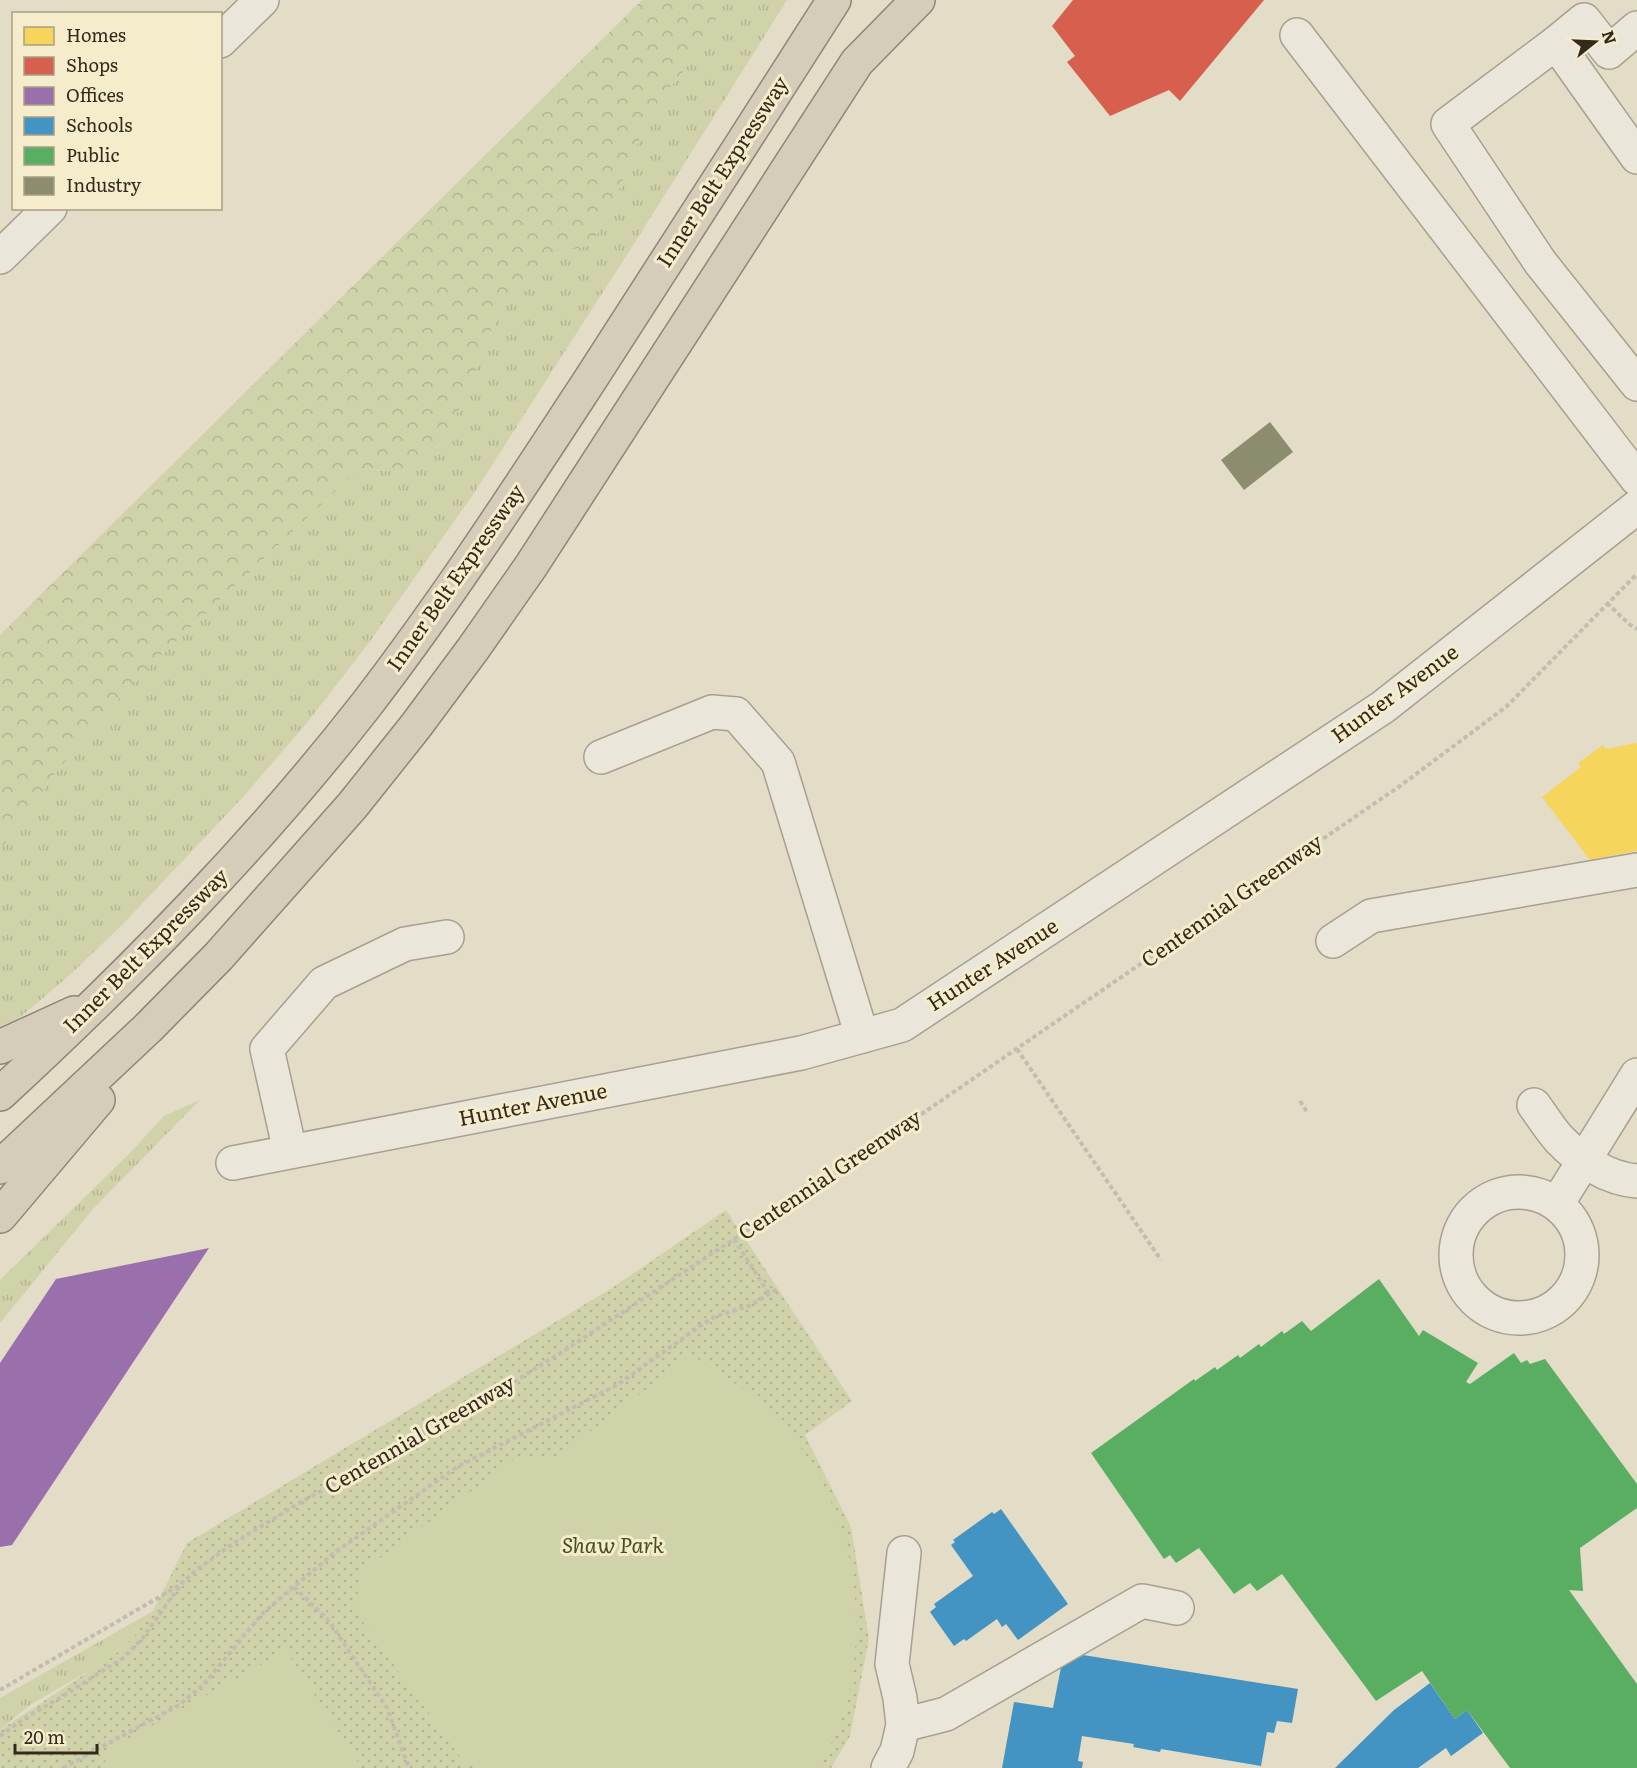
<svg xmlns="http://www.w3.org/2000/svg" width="1637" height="1768" viewBox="0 0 1637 1768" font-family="Literata,serif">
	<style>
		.grass { fill: url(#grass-tufts) }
		.forest { fill: url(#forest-crowns) }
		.park { fill: url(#park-dots) }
		.garden { fill: #d0d3a9 }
		.homes { fill: #f6d55c }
		.shops { fill: #d6604d }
		.offices { fill: #9970ab }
		.schools { fill: #4393c3 }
		.public { fill: #5aae61 }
		.industry { fill: #8c8c6e }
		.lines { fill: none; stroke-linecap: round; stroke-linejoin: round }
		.minor-casing { stroke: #a7a091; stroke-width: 36 }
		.highway-casing { stroke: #8c8678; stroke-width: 36 }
		.path { stroke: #c3bdb1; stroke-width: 4; stroke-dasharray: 4.5 3; stroke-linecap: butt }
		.minor { stroke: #eae6da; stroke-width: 33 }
		.highway { stroke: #d5ccb9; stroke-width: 33 }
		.labels { text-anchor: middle; stroke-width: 6; stroke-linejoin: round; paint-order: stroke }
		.street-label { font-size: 21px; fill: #34291b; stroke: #f5eccc }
		.park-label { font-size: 21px; font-style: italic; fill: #425121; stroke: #f5eccc }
	</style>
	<defs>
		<pattern id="grass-tufts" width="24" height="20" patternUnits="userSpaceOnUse" patternTransform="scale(1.5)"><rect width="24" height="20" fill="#d0d3a9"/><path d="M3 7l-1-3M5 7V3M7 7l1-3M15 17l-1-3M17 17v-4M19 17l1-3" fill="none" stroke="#b3b591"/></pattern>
		<pattern id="forest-crowns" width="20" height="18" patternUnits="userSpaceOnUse" patternTransform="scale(1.5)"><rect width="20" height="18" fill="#d0d3a9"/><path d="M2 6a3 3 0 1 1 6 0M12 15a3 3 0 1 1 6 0" fill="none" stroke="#b3b591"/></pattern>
		<pattern id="park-dots" width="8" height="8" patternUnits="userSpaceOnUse" patternTransform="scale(1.5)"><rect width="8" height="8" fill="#d0d3a9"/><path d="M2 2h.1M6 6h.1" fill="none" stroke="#b3b591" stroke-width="1.8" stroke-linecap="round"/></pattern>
	</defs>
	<rect width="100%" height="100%" fill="#e3dcc7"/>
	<g class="grass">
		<polygon points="726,0 787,0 637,239 474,493 368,644 306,724 243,797 122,925 71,974 12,1024 0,1032 0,850 57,771 133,682 359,469 404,472 446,440 502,305 546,257 592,244 617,194 651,111 703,47"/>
		<polygon points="200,1100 93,1209 0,1323 0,1280 127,1156 164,1116"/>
		<polygon points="153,1611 127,1646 94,1668 30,1705 0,1730 0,1698"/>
	</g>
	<polygon class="forest" points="642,0 726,0 703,47 651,111 617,194 592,244 546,257 502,305 446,440 404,472 359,469 133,682 57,771 0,850 0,635"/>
	<polygon class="park" points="726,1210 852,1401 805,1435 851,1527 869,1639 850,1736 831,1768 0,1768 0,1730 127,1646 153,1611 187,1543 612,1288"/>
	<g class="garden">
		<path d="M691,1355c27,16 51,32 74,53 78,71 107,187 83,288 -6,25 -17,49 -28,72h-343l-13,-6 -109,-151 7,-40 153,-112 43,-3z"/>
		<polygon points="286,1651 362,1768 107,1768 103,1753"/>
	</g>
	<polygon class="homes" points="1637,743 1637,851 1590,860 1542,797 1581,767 1578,763 1603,745 1606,749"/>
	<polygon class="shops" points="1073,0 1264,0 1180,101 1169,90 1110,116 1067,62 1075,56 1052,26"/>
	<polygon class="offices" points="209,1248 12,1545 0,1547 0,1363 56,1279"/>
	<g class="schools">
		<polygon points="1001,1509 1068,1604 1018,1640 1006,1624 1002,1627 997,1619 966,1641 964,1639 954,1646 930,1612 936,1607 934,1604 973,1576 951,1545 955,1542 953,1540 992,1512 994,1514"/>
		<polygon points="1064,1652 1298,1689 1292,1723 1277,1721 1274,1733 1267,1732 1261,1766 1161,1749 1160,1752 1133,1747 1134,1744 1082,1736 1078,1761 1083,1762 1082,1768 1002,1768 1014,1702 1053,1708"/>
		<polygon points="1430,1683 1455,1719 1467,1710 1483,1733 1451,1756 1446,1748 1418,1768 1335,1768 1394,1710"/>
	</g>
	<polygon class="public" points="1379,1279 1419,1336 1423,1330 1478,1363 1466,1382 1470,1384 1514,1353 1521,1363 1527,1360 1530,1364 1545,1359 1637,1484 1637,1508 1580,1548 1583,1591 1569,1590 1637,1684 1637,1768 1510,1768 1467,1710 1455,1719 1422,1671 1376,1701 1282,1574 1257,1591 1250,1583 1234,1594 1199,1548 1176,1563 1170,1555 1164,1559 1091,1453 1194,1379 1195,1381 1215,1367 1217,1370 1238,1355 1240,1358 1259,1344 1261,1347 1282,1331 1284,1334 1302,1321 1311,1331"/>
	<polygon class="industry" points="1270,422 1293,452 1244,490 1221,460"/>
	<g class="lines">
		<defs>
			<g id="minor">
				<polyline points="1297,35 1637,479"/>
				<polyline points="220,41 262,0"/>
				<polyline points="1556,43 1584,20 1609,52 1637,28"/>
				<polyline points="1637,157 1556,43 1448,124 1540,262 1637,384"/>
				<polyline points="0,257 50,208"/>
				<polyline points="601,757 712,712 736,714 778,762 862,1036"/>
				<polyline points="1333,941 1371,916 1637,870"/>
				<path d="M1534,1105c8,11 16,24 25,34 20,21 49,40 78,42"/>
				<polyline points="290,1151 267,1049 324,983 405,944 447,937"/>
				<polyline points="233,1163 801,1053 902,1025 1383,707 1637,507"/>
				<circle cx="1519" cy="1255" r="63"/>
				<polyline points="1557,1204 1637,1075"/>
				<polyline points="904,1553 892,1664 900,1698 903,1725 946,1714 1142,1601 1177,1608"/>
				<polyline points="888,1768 897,1751 903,1725"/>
			</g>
			<g id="highway">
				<polyline points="0,1047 74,1013"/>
				<path d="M0,1094c131,-121 256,-248 366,-389 80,-104 152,-215 224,-325 82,-127 163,-253 244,-380"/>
				<polyline points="0,1167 148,1028 218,957 352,806 415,727 473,649 531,566 857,62 918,0"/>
				<polyline points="0,1216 98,1100"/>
			</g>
		</defs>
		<use href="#minor" class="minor-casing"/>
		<use href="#highway" class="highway-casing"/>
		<g class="path">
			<polyline points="1607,603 1629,624 1637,629"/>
			<polyline points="1017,1049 1161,1260"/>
			<polyline points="1300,1101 1307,1112"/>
			<polyline points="734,1239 769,1294"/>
			<polyline points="294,1587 329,1621 387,1708 409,1768"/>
			<polyline points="0,1690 178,1586"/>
			<polyline points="0,1736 25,1718 60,1698 123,1658 142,1639 181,1584 195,1571 234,1543 296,1505 509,1385 565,1350 853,1161 1400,786 1506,707 1637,574"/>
			<polyline points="63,1768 179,1705 204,1684 263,1613 334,1553 457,1467 617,1385 703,1324 714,1317 751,1305 779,1288"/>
		</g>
		<use href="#minor" class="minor"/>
		<use href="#highway" class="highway"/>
	</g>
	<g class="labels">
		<g class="street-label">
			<text transform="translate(723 172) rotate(-57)" y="7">Inner Belt Expressway</text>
			<text transform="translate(456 578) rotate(-55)" y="7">Inner Belt Expressway</text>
			<text transform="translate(1395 694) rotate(-36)" y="7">Hunter Avenue</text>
			<text transform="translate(1232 901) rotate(-35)" y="7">Centennial Greenway</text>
			<text transform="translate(146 951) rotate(-45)" y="7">Inner Belt Expressway</text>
			<text transform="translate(993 965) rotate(-33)" y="7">Hunter Avenue</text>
			<text transform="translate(533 1105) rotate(-11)" y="7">Hunter Avenue</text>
			<text transform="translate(830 1175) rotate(-34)" y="7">Centennial Greenway</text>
			<text transform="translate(420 1435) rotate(-30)" y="7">Centennial Greenway</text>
		</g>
		<g class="park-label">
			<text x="613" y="1553">Shaw Park</text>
		</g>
	</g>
	<rect x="12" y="12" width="210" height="198" fill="#f5eccc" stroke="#a89e85" stroke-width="1.5"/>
	<rect x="24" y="27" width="30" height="18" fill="#f6d55c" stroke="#a89e85" stroke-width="1.5"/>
	<text x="66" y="42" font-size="18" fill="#34291b">Homes</text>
	<rect x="24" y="57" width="30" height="18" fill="#d6604d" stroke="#a89e85" stroke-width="1.5"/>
	<text x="66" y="72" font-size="18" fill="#34291b">Shops</text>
	<rect x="24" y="87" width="30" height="18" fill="#9970ab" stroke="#a89e85" stroke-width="1.5"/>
	<text x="66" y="102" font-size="18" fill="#34291b">Offices</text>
	<rect x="24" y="117" width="30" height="18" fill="#4393c3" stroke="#a89e85" stroke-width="1.5"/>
	<text x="66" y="132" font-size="18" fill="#34291b">Schools</text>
	<rect x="24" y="147" width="30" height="18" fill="#5aae61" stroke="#a89e85" stroke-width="1.5"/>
	<text x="66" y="162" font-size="18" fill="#34291b">Public</text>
	<rect x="24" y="177" width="30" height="18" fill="#8c8c6e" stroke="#a89e85" stroke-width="1.5"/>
	<text x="66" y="192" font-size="18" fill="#34291b">Industry</text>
	<g transform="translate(1595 42) rotate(72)" stroke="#f5eccc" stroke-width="4.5" paint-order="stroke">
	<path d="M0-4.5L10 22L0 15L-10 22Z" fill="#34291b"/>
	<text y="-9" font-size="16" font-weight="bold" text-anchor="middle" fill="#34291b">N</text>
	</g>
	<path d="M15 1744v9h82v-9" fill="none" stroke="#34291b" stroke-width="3"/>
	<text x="24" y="1744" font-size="18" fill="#34291b" stroke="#f5eccc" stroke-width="4.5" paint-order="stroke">20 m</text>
</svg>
